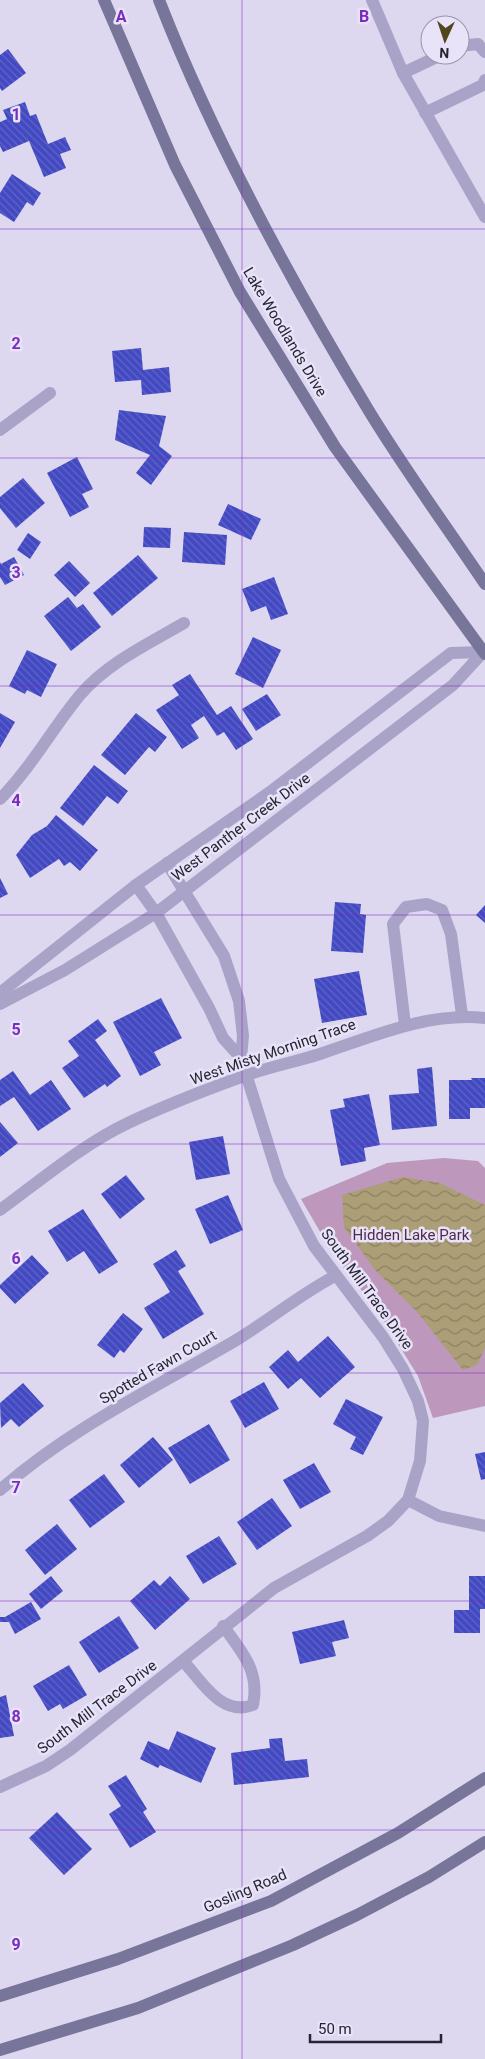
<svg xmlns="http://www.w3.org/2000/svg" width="485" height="2059" viewBox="0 0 485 2059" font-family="Roboto,sans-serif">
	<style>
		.park { fill: #be98bc }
		.water { fill: url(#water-waves) }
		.building { fill: url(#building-back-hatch) }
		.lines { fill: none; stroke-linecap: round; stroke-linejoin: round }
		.minor { stroke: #a9a3c7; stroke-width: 12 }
		.tertiary { stroke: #a9a3c7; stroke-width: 12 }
		.secondary { stroke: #78759a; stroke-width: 12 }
		.grid { fill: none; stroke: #7b2cbf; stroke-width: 1; stroke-opacity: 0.55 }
		.labels { text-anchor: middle; stroke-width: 5; stroke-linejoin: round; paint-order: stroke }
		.street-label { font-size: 15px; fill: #252532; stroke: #e8e3f8 }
		.park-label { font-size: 15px; fill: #502a4d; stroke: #e8e3f8 }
		.grid-label { font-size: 16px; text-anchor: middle; font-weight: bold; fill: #7b2cbf; stroke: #e8e3f8; stroke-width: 5; stroke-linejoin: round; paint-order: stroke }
	</style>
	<defs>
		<pattern id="water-waves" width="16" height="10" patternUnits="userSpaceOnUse" patternTransform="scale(1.25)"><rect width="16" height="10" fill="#ac9e77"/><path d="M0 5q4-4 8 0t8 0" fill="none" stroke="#8c8162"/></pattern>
		<pattern id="building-back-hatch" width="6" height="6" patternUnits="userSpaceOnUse" patternTransform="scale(1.25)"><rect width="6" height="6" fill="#4249c3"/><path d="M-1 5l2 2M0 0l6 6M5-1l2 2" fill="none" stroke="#6166c3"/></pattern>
	</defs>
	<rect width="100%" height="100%" fill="#ddd7f0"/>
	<polygon class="park" points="444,1158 478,1161 485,1168 485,1406 433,1418 418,1376 377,1310 333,1254 301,1199 387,1163"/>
	<polygon class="water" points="403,1177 440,1183 485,1205 485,1348 477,1365 463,1370 417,1312 375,1270 344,1227 342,1195"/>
	<g class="building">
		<polygon points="8,49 26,73 2,91 0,88 0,55"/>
		<polygon points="25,102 30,116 36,114 48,144 65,137 71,150 60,154 66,168 44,177 29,141 3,152 0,146 0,122 7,119 3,110"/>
		<polygon points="12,174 41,193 33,206 27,202 14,222 0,213 0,193"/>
		<polygon points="141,348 143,370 169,367 171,392 142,395 141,380 115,382 112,351"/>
		<polygon points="119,410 166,416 159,446 172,456 151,485 136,473 150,455 115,440"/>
		<polygon points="77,457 93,489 82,494 89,507 70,517 47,473"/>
		<polygon points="23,478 45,503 16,528 0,508 0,497"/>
		<polygon points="228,504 261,519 251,540 218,525"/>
		<polygon points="144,527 171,528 170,548 143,547"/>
		<polygon points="184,532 227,535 225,565 182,562"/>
		<polygon points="28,533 41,542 30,559 17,550"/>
		<polygon points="138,555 158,578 112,616 93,593"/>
		<polygon points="14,557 24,575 5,585 0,577 0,562 1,564"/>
		<polygon points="69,561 90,583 75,597 54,575"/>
		<polygon points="274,577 288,614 271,620 266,606 251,612 242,589"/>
		<polygon points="68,597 77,608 83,604 101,627 71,651 44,616"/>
		<polygon points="253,637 281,650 263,688 235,674"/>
		<polygon points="27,650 57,664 41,697 27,690 25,694 9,686"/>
		<polygon points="190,674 217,715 231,706 253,739 236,750 224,732 217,736 204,716 191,725 199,738 182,749 156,710 179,695 172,685"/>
		<polygon points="267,694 281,715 256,731 242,709"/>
		<polygon points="0,713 15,722 0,748"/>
		<polygon points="136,713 167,737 155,752 149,747 125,775 101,755"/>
		<polygon points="94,765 128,791 118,804 107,796 83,826 60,808"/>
		<polygon points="56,815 98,850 80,871 70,862 64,866 59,859 30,878 16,855 32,835 47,826"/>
		<polygon points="0,878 8,894 0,898"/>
		<polygon points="335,902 361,904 360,914 366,915 363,953 331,951"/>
		<polygon points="485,905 485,923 476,915"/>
		<polygon points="359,971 367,1015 322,1023 314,979"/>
		<polygon points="161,998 182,1038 154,1052 161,1065 140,1076 113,1022"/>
		<polygon points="98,1019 107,1031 95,1040 121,1076 107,1087 105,1084 84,1098 62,1068 79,1056 68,1041"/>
		<polygon points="432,1067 437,1126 392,1130 389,1095 419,1093 417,1069"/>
		<polygon points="13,1071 30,1095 51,1080 71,1109 38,1131 14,1097 0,1106 0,1080"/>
		<polygon points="471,1078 485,1078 485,1108 470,1108 470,1119 449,1119 449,1080 472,1080"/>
		<polygon points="369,1094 380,1145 364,1148 366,1161 341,1166 330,1110 345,1107 343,1099"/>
		<polygon points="0,1122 18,1143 0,1157"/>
		<polygon points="223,1136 230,1174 196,1180 189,1142"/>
		<polygon points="126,1175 145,1199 120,1219 101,1194"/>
		<polygon points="228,1195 243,1230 210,1244 195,1209"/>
		<polygon points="83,1209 118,1262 99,1274 84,1251 67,1262 48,1231"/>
		<polygon points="176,1250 186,1266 178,1271 204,1314 163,1339 144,1308 170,1292 153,1264"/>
		<polygon points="32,1255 49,1273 15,1304 0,1288 0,1285"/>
		<polygon points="123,1313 143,1329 124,1353 120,1350 114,1358 97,1345"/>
		<polygon points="328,1336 355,1367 320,1398 301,1378 288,1389 269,1367 288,1350 298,1362"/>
		<polygon points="264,1382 279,1409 245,1428 230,1401"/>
		<polygon points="23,1383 44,1406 19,1427 11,1419 1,1428 0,1403"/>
		<polygon points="346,1399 383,1417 363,1455 350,1449 356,1437 333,1424"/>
		<polygon points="209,1424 230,1460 190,1484 168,1448"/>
		<polygon points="153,1437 173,1460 139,1488 120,1465"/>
		<polygon points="485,1452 485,1479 481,1480 475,1454"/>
		<polygon points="314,1463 331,1492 300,1509 283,1480"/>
		<polygon points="104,1474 125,1502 90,1528 69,1500"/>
		<polygon points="272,1498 292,1526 257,1550 237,1522"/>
		<polygon points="57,1524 77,1549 45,1575 25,1550"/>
		<polygon points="219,1536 237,1564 203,1584 186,1556"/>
		<polygon points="51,1576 63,1591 41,1609 29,1594"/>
		<polygon points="170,1576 190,1599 155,1630 130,1601 154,1580 160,1586"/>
		<polygon points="469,1576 485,1576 485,1609 480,1609 480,1633 454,1633 454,1610 469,1610"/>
		<polygon points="31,1602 41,1619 15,1634 9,1622 0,1622 0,1617 5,1617"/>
		<polygon points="119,1616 139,1648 99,1673 79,1642"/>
		<polygon points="344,1620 349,1638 332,1642 336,1656 300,1664 292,1632"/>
		<polygon points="69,1665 87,1695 63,1709 60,1704 48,1711 33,1686"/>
		<polygon points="6,1695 14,1736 0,1738 0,1697"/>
		<polygon points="177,1731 216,1748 201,1783 160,1765 158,1768 140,1759 148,1741 169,1750"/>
		<polygon points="282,1738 285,1761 307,1759 309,1777 234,1785 231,1753 270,1748 269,1739"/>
		<polygon points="126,1775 147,1809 143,1812 156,1832 130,1848 109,1814 121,1806 108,1786"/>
		<polygon points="57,1812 92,1849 64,1875 29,1838"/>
	</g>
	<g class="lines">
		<g class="minor">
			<polyline points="372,0 403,73 485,217"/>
			<polyline points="460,46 478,44 485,52"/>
			<polyline points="403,73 441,55"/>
			<polyline points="425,113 483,85 485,80"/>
			<polyline points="0,430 50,393"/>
			<path d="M0,799c31,-31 52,-70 80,-104 27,-32 68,-51 104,-72"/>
			<polyline points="136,885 156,913 209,1008 223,1038 241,1058"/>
			<polyline points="405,1025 393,924 406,907 427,904 442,910 451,934 462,1015"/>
			<path d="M0,1210c41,-30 82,-65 128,-87 38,-18 77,-33 116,-47 25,-9 51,-14 76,-22 54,-18 108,-42 165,-36"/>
			<path d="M0,1490c69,-61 154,-102 233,-148 35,-21 66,-47 102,-66"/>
			<polyline points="408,1500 439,1516 485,1526"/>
			<path d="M183,1661c19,20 38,56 70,44 7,-34 -11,-53 -30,-79"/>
			<polyline points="0,1787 46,1766 70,1750 274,1588 367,1536 388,1521 408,1500 420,1461 423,1421 418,1401 403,1369 383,1337 314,1246 279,1179 241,1058 243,1036 239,1001 224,956 167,863"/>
		</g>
		<g class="tertiary">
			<polyline points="0,993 136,885 270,792 451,653 483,652"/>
			<polyline points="0,1004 65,970 156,913 453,685 485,650"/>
		</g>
		<g class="secondary">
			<polyline points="104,0 175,165 240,292 335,447 485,654"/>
			<path d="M159,0c54,139 133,283 210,411 36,59 77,115 116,173"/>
			<polyline points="0,1996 118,1959 271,1901 398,1833 485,1778"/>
			<polyline points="0,2050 138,2008 293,1945 357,1915 429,1877 485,1842"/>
		</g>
	</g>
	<path class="grid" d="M242,0v2059M0,229h485M0,458h485M0,686h485M0,915h485M0,1144h485M0,1373h485M0,1601h485M0,1830h485"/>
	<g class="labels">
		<g class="street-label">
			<text transform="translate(285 332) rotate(59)" y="5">Lake Woodlands Drive</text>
			<text transform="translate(241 827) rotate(-37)" y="5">West Panther Creek Drive</text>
			<text transform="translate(273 1052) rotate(-19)" y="5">West Misty Morning Trace</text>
			<text transform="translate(367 1289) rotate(54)" y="5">South Mill Trace Drive</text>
			<text transform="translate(158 1367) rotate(-30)" y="5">Spotted Fawn Court</text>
			<text transform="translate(97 1707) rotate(-37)" y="5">South Mill Trace Drive</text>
			<text transform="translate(245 1891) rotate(-23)" y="5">Gosling Road</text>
		</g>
		<g class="park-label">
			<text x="411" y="1240">Hidden Lake Park</text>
		</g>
	</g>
	<g class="grid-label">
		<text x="121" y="22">A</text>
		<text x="364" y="22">B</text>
		<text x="16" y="120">1</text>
		<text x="16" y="349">2</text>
		<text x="16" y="578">3</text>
		<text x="16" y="806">4</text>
		<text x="16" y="1035">5</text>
		<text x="16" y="1264">6</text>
		<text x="16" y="1493">7</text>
		<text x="16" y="1722">8</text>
		<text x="16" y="1950">9</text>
	</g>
	<g transform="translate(445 40) rotate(183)"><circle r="24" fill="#e8e3f8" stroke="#9a97a9"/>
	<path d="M0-4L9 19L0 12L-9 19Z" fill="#52461c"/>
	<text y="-8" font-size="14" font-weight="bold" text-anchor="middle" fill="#252532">N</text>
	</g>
	<path d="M310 2034v8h131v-8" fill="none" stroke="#252532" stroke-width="2.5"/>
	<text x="318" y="2034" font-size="15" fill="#252532" stroke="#e8e3f8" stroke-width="4" paint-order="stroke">50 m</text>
</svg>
